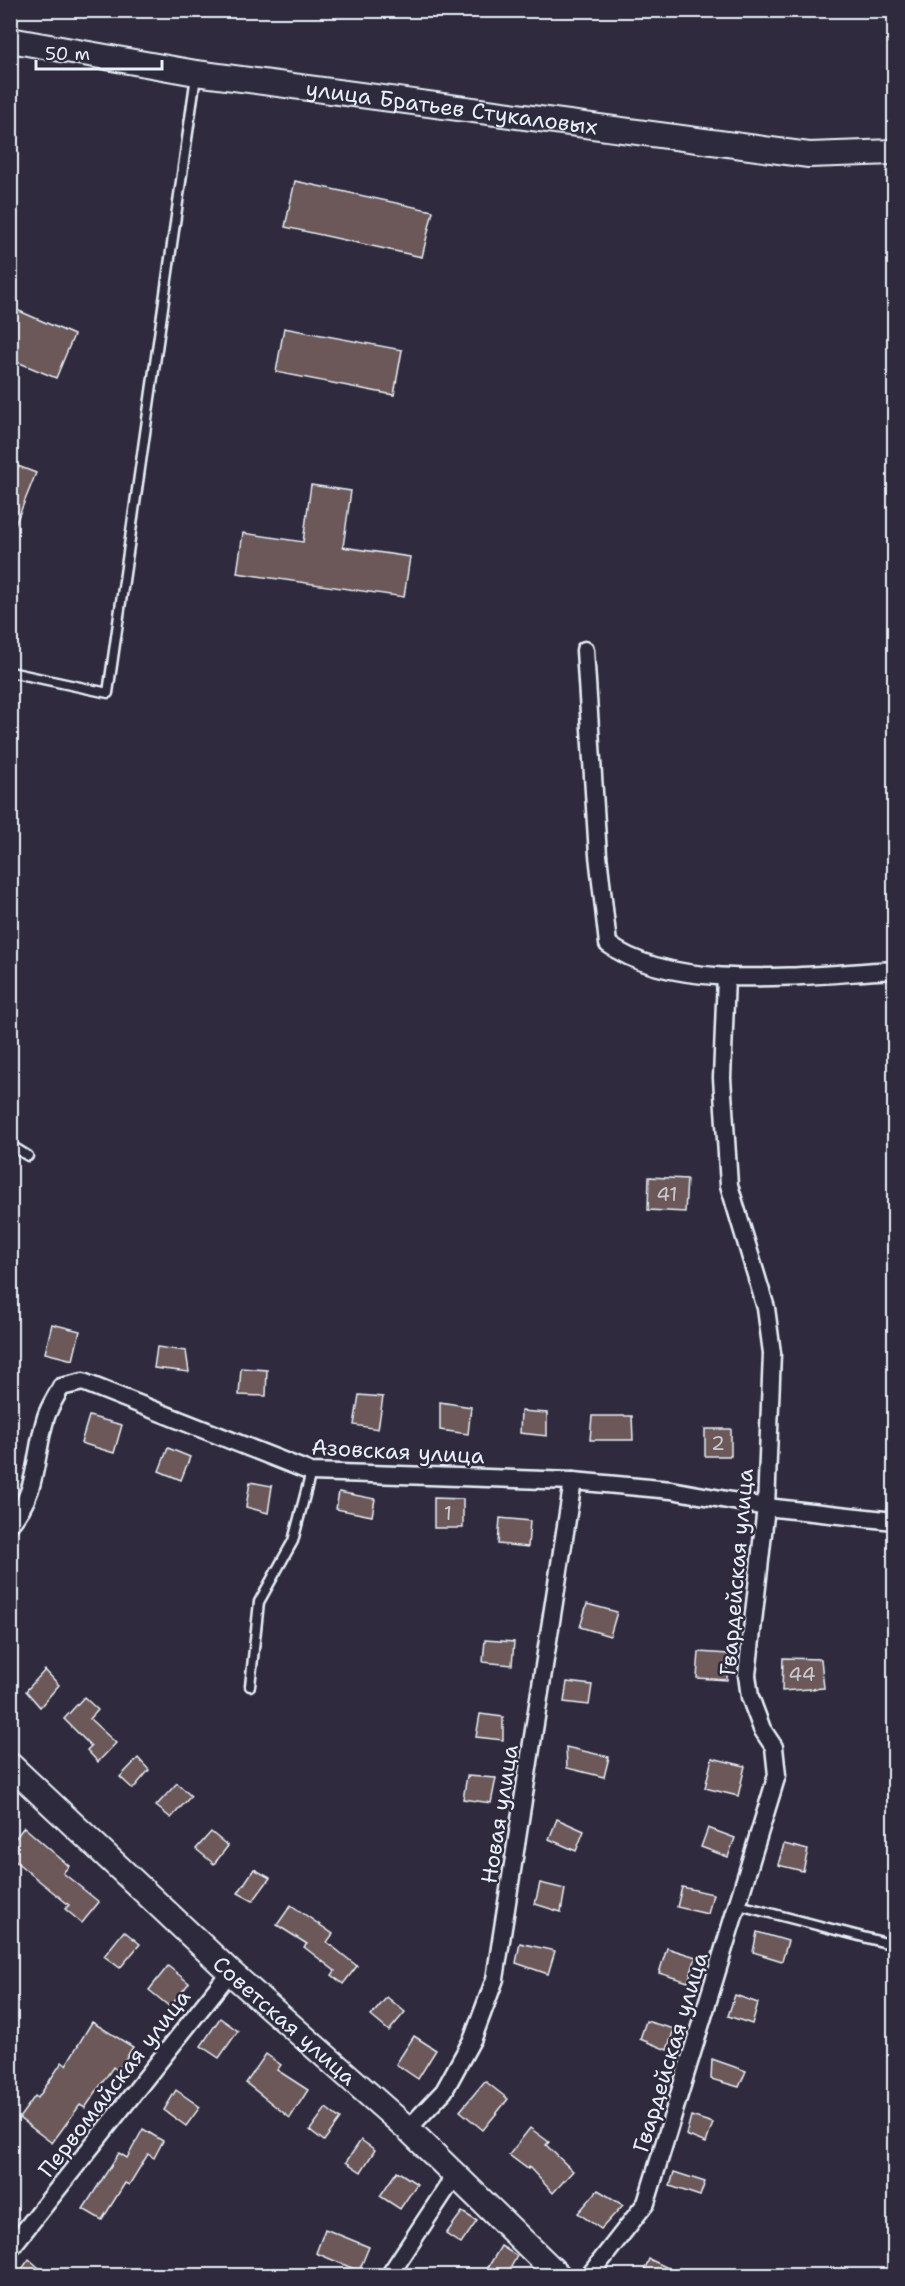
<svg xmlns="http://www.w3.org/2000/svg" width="905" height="2286" viewBox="0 0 905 2286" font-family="'Shantell Sans',sans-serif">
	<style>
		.building { fill: #6c5859; stroke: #e8f1f8; stroke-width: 1.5 }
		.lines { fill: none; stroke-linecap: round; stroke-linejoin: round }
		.lane-casing { stroke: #e8f1f8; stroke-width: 13 }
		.street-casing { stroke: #e8f1f8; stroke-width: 21 }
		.secondary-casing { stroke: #e8f1f8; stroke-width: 28 }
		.lane { stroke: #2f2a3d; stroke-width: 8 }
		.street { stroke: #2f2a3d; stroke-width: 16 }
		.secondary { stroke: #2f2a3d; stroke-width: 24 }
		.labels { text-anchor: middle; stroke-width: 5; stroke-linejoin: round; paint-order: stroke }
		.number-label { font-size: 20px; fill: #c9cbd0 }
		.street-label { font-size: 22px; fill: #e8f1f8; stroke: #2f2a3d }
	</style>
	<rect width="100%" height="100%" fill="#2f2a3d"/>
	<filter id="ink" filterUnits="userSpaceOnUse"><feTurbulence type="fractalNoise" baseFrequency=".0167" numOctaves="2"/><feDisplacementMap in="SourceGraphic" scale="12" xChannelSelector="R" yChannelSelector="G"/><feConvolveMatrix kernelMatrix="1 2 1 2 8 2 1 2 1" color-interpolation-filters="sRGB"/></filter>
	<g filter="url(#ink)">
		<g class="building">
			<polygon points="295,181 433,211 422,257 285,227"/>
			<polygon points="10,307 74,335 56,378 10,359"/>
			<polygon points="284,328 402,350 394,395 276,372"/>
			<polygon points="10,463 36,473 11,535 10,534"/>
			<polygon points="311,485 351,491 343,547 410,557 404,597 237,573 243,533 303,542"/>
			<polygon points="649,1177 687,1179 685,1212 648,1210"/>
			<polygon points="52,1324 80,1331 73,1360 45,1353"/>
			<polygon points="157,1347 186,1351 189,1372 154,1368"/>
			<polygon points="241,1368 267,1370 266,1396 239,1395"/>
			<polygon points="359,1395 383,1397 378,1429 354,1425"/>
			<polygon points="440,1402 471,1407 468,1434 440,1430"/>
			<polygon points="521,1411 547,1413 547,1436 520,1433"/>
			<polygon points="89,1416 122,1425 114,1453 81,1443"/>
			<polygon points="592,1416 632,1416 633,1440 590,1440"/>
			<rect x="705" y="1429" width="26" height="27"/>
			<polygon points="168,1448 190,1457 181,1480 159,1471"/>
			<polygon points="250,1482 272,1486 268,1513 246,1507"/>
			<polygon points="339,1492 375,1499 372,1516 336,1509"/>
			<polygon points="434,1498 463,1499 463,1528 434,1528"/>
			<polygon points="500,1518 530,1521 528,1547 498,1544"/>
			<polygon points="587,1604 617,1612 610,1636 580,1627"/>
			<polygon points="485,1640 514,1642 512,1665 483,1662"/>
			<polygon points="699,1652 728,1654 727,1680 697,1678"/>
			<polygon points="783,1658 821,1659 824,1688 782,1691"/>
			<polygon points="45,1670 59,1685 40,1707 26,1691"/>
			<polygon points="567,1682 592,1685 589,1705 564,1702"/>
			<polygon points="84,1697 98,1710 90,1719 116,1743 98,1762 87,1750 91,1746 64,1719"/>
			<polygon points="480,1714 503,1717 503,1740 476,1737"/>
			<polygon points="566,1747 609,1757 604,1777 567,1768"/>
			<polygon points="138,1758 149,1770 133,1789 120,1777"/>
			<polygon points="712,1758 745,1766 738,1796 705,1788"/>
			<polygon points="467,1776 496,1778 491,1803 463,1799"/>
			<polygon points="177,1783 191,1796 171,1818 156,1806"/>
			<polygon points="557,1819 584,1831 576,1851 549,1839"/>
			<polygon points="24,1827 69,1866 63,1873 99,1902 82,1923 65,1909 69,1905 10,1857 10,1845"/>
			<polygon points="708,1828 735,1838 728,1857 701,1847"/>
			<polygon points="211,1832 228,1846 214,1864 196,1849"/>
			<polygon points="784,1844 808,1850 803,1871 778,1865"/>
			<polygon points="254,1869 270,1878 253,1901 238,1893"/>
			<polygon points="540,1883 565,1889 561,1912 535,1904"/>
			<polygon points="682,1887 713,1894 708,1914 677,1907"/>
			<polygon points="291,1905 333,1934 327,1942 357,1966 343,1984 332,1975 335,1971 304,1947 307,1944 277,1925"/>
			<polygon points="124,1931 140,1944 120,1968 104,1956"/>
			<polygon points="757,1932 788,1941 782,1961 753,1952"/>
			<polygon points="520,1943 555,1951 548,1974 516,1963"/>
			<polygon points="667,1948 696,1957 688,1982 659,1973"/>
			<polygon points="168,1966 189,1983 170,2007 149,1990"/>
			<polygon points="735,1995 758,2003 752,2024 728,2016"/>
			<polygon points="387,1997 405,2012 389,2031 371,2016"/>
			<polygon points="220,2018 238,2031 219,2058 201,2046"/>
			<polygon points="646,2021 674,2029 667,2050 640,2039"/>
			<polygon points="92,2022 133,2047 118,2071 113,2067 85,2108 80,2105 52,2143 19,2118 35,2096 38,2098 62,2062 66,2065"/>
			<polygon points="414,2036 436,2050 418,2079 396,2064"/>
			<polygon points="266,2054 281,2065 277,2070 308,2090 290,2118 246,2083"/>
			<polygon points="712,2059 746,2071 739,2087 711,2079"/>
			<polygon points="485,2081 508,2099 483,2130 460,2111"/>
			<polygon points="176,2090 200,2107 186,2126 164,2110"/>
			<polygon points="326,2108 340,2119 324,2141 310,2130"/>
			<polygon points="691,2116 713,2123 706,2143 686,2135"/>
			<polygon points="530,2128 549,2142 546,2145 573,2171 553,2193 529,2167 528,2169 509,2155"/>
			<polygon points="143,2129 163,2141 154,2158 148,2154 129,2185 125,2183 102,2220 83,2209 119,2153 127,2158"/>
			<polygon points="361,2140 375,2150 361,2172 346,2162"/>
			<polygon points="397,2171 417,2184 400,2209 380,2196"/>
			<polygon points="674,2172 705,2182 700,2196 670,2186"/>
			<polygon points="598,2190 623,2205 601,2229 578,2213"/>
			<polygon points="462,2212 477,2221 461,2244 446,2234"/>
			<polygon points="325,2229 369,2247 359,2271 316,2253"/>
			<polygon points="501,2246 517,2256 506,2276 499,2276 487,2269"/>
			<polygon points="29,2259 48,2276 17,2276"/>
			<polygon points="649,2259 685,2276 642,2276"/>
		</g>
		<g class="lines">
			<defs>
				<g id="lane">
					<polyline points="10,672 108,693 196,76"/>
					<polyline points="10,1145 28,1156"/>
					<polyline points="250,1686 259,1602 293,1541 311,1472"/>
					<polyline points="739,1905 894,1945"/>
				</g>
				<g id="street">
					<path d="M585,650l13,205 10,89c66,50 206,30 286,26"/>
					<path d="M10,1524c29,-32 24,-70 36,-107 3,-10 10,-20 15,-30l22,-5 228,90 262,9 98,9 95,17 128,14"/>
					<polyline points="408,2129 444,2091 473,2038 495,1979 573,1481"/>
					<polyline points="10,2249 230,1972"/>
					<polyline points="389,2276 456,2174"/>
					<polyline points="589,2276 646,2203 777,1775 774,1747 762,1729 750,1697 747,1675 766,1507 772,1353 766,1308 729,1185 722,1078 726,977"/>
				</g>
				<g id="secondary">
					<path id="s1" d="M10,40l186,33 613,82 85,-3"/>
					<path id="s2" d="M10,1765l220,207 178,157 151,147"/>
				</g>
			</defs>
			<use href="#lane" class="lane-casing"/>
			<use href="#street" class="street-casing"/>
			<use href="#secondary" class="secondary-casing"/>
			<use href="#lane" class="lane"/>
			<use href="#street" class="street"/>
			<use href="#secondary" class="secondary"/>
		</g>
	</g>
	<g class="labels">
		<g class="number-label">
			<text x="667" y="1201">41</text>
			<text x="718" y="1450">2</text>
			<text x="448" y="1520">1</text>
			<text x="802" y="1681">44</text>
		</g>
		<g class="street-label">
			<text dy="8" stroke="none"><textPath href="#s1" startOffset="447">улица Братьев Стукаловых</textPath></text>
			<text transform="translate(398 1451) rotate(3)" y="8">Азовская улица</text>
			<text transform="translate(736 1572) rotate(-85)" y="8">Гвардейская улица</text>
			<text transform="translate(499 1814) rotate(-81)" y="8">Новая улица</text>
			<text dy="8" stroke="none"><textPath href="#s2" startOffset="375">Советская улица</textPath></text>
			<text transform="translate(670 2052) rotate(-73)" y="8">Гвардейская улица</text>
			<text transform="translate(114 2083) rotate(-52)" y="8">Первомайская улица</text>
		</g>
	</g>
	<rect width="905" height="2286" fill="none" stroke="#2f2a3d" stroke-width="36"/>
	<rect x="18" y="18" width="869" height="2250" fill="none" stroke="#e8f1f8" stroke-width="2" filter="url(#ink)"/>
	<path d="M36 60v9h126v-9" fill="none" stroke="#e8f1f8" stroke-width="3"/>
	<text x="45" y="60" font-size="18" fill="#e8f1f8" stroke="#2f2a3d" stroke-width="4.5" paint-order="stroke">50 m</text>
</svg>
